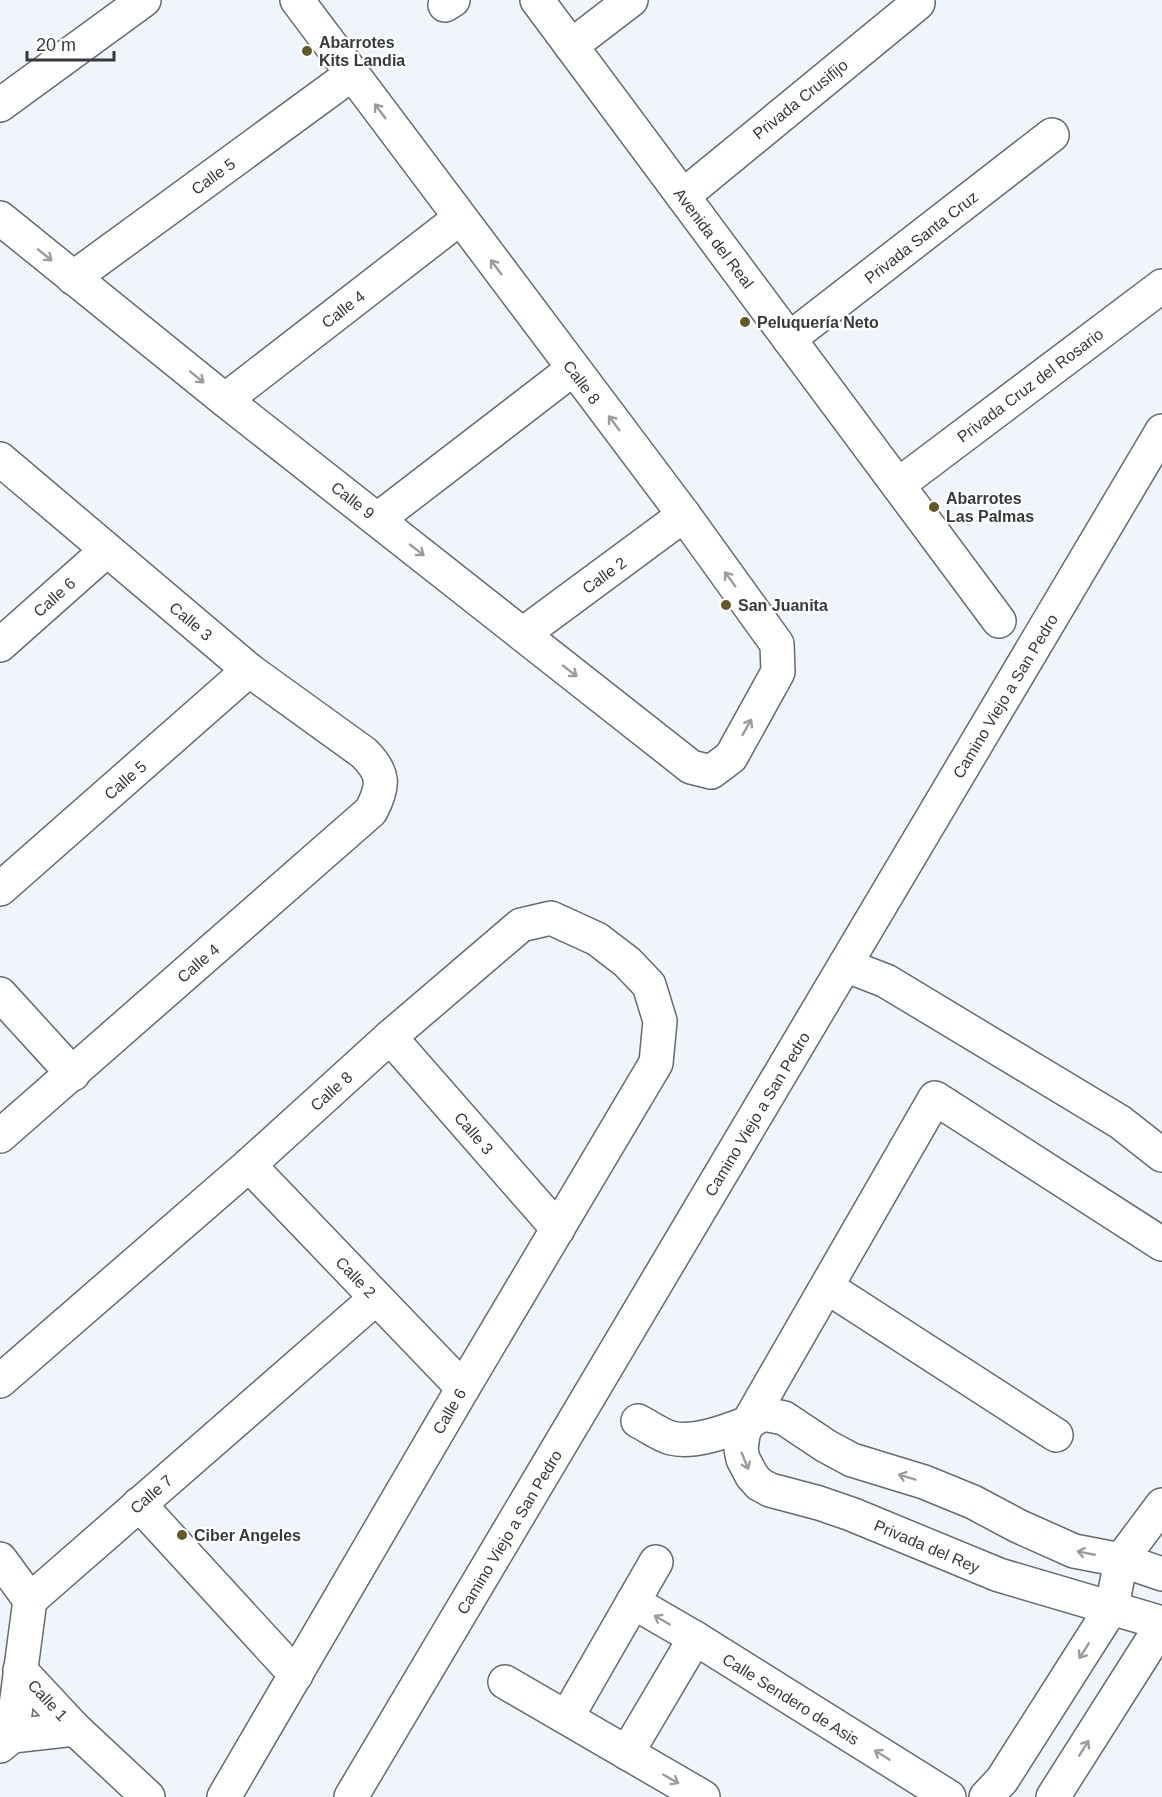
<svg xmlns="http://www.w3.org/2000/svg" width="1162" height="1797" viewBox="0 0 1162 1797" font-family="Arial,sans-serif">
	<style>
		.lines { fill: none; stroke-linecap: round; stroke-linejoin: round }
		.minor-casing { stroke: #666b70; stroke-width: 36 }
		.tertiary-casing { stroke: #666b70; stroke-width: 36 }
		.minor { stroke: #fff; stroke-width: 33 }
		.tertiary { stroke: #fff; stroke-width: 33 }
		.oneway { stroke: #9b9c9e }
		.poi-dot { fill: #635926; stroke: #fff; stroke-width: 2 }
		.labels { text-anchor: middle; stroke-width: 4.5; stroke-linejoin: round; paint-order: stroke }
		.poi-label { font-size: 16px; font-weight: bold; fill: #37393c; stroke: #fff; text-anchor: start }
		.street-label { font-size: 16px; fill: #37393c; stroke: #fff }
	</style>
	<rect width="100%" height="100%" fill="#f0f5fb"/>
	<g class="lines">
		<defs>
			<g id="minor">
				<polyline points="537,0 999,621"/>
				<polyline points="445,5 453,0"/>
				<polyline points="571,46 631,0"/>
				<polyline points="0,105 144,0"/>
				<polyline points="683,196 918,3"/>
				<polyline points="0,218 225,400 691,767 711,772 731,757 778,672 777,644 684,515 297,0"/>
				<polyline points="73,278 352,74"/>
				<polyline points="789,339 1052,135"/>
				<polyline points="225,400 460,218"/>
				<path d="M0,459l249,211 115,83c21,21 20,33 7,58l-371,325"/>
				<polyline points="898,485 1162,286"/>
				<polyline points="378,519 573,369"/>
				<polyline points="523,634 684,515"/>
				<polyline points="0,645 107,550"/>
				<polyline points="0,889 249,670"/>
				<polyline points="845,965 886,981 1120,1122 1162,1155"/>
				<polyline points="0,994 73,1074"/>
				<polyline points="390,1037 558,1229"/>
				<polyline points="249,1165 463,1388"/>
				<polyline points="827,1287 1056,1435"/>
				<polyline points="0,1381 249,1165 390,1037 521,925 551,918 597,939 627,962 649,985 660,1021 656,1063 463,1388 224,1797"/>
				<path d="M638,1421c10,5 22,14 33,17 23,6 56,-7 77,-15l187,-325 227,146"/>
				<polyline points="139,1504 296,1675"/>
				<polyline points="0,1559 30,1600"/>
				<polyline points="1162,1574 1121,1560 1074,1551 1018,1526 973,1502 924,1482 852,1460 826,1446 784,1418 764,1414 756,1418 748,1423 743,1434 741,1449 743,1459 752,1476 759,1484 770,1490 819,1503 851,1514 999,1575 1162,1623"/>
				<polyline points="633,1602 695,1638 949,1797"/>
				<polyline points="20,1670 75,1729 148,1797"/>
				<polyline points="505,1682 703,1797"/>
				<polyline points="567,1717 656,1562"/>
				<polyline points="12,1736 30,1600 376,1298"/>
				<polyline points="0,1746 12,1736 75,1729"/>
				<polyline points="627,1753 695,1638"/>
				<polyline points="986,1797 1002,1780 1112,1607 1121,1560 1162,1505"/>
				<polyline points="1053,1797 1162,1625"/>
			</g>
			<polyline id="tertiary" points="351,1797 1162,431"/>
		</defs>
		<use href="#minor" class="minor-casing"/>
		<use href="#tertiary" class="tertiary-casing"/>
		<use href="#minor" class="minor"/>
		<use href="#tertiary" class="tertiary"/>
	</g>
	<defs><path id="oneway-shaft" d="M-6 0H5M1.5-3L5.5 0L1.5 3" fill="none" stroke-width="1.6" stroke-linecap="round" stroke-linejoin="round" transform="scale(1.5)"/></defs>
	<g class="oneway">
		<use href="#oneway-shaft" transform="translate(380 111) rotate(-127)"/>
		<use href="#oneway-shaft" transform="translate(45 255) rotate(39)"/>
		<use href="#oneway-shaft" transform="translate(496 267) rotate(-127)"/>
		<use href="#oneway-shaft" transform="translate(197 377) rotate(39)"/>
		<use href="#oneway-shaft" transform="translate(614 423) rotate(-127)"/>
		<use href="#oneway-shaft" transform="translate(417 550) rotate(38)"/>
		<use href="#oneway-shaft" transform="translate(730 579) rotate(-126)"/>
		<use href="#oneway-shaft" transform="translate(570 671) rotate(38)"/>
		<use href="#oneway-shaft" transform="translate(747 727) rotate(-61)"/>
		<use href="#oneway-shaft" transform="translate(745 1461) rotate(68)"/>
		<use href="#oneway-shaft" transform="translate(907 1477) rotate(-163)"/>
		<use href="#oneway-shaft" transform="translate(1086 1553) rotate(-169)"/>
		<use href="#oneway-shaft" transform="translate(662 1620) rotate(-150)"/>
		<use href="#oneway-shaft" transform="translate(1084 1651) rotate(122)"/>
		<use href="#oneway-shaft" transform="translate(1084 1748) rotate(-58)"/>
		<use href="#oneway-shaft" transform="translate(882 1755) rotate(-148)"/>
		<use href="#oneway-shaft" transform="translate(671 1779) rotate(30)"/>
	</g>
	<g class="poi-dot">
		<circle cx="307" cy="51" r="6"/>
		<circle cx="745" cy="322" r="6"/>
		<circle cx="934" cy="507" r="6"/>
		<circle cx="726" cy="605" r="6"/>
		<circle cx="182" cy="1535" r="6"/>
	</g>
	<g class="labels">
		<g class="poi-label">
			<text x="319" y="48">Abarrotes<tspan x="319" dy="18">Kits Landia</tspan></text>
			<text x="757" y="328">Peluquería Neto</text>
			<text x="946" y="504">Abarrotes<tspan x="946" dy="18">Las Palmas</tspan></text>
			<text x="738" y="611">San Juanita</text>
			<text x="194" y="1541">Ciber Angeles</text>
		</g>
		<g class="street-label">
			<text transform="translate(800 99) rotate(-39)" y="6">Privada Crusifijo</text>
			<text transform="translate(213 176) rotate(-36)" y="6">Calle 5</text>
			<text transform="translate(921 237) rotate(-38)" y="6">Privada Santa Cruz</text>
			<text transform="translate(714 238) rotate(53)" y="6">Avenida del Real</text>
			<text transform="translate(343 309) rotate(-38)" y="6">Calle 4</text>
			<text transform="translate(582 382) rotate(53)" y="6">Calle 8</text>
			<text transform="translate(1030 385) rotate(-37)" y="6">Privada Cruz del Rosario</text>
			<text transform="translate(353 500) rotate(38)" y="6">Calle 9</text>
			<text transform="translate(604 575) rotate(-36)" y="6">Calle 2</text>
			<text transform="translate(54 597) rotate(-42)" y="6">Calle 6</text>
			<text transform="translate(191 621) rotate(40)" y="6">Calle 3</text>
			<text transform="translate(1005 696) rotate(-59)" y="6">Camino Viejo a San Pedro</text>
			<text transform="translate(125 780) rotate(-41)" y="6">Calle 5</text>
			<text transform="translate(198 963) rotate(-41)" y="6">Calle 4</text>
			<text transform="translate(331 1091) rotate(-42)" y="6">Calle 8</text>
			<text transform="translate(757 1114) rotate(-59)" y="6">Camino Viejo a San Pedro</text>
			<text transform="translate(474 1133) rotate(49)" y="6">Calle 3</text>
			<text transform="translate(356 1277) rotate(46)" y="6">Calle 2</text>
			<text transform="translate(449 1411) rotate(-60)" y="6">Calle 6</text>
			<text transform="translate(151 1494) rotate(-41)" y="6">Calle 7</text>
			<text transform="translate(509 1532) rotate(-59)" y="6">Camino Viejo a San Pedro</text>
			<text transform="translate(927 1546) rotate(23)" y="6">Privada del Rey</text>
			<text transform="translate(791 1699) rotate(32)" y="6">Calle Sendero de Asis</text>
			<text transform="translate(48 1700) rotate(47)" y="6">Calle 1</text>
		</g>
	</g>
	<path d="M27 51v9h87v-9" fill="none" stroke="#37393c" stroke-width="3"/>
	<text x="36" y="51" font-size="18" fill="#37393c" stroke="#ffffff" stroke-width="4.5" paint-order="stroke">20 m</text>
</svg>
